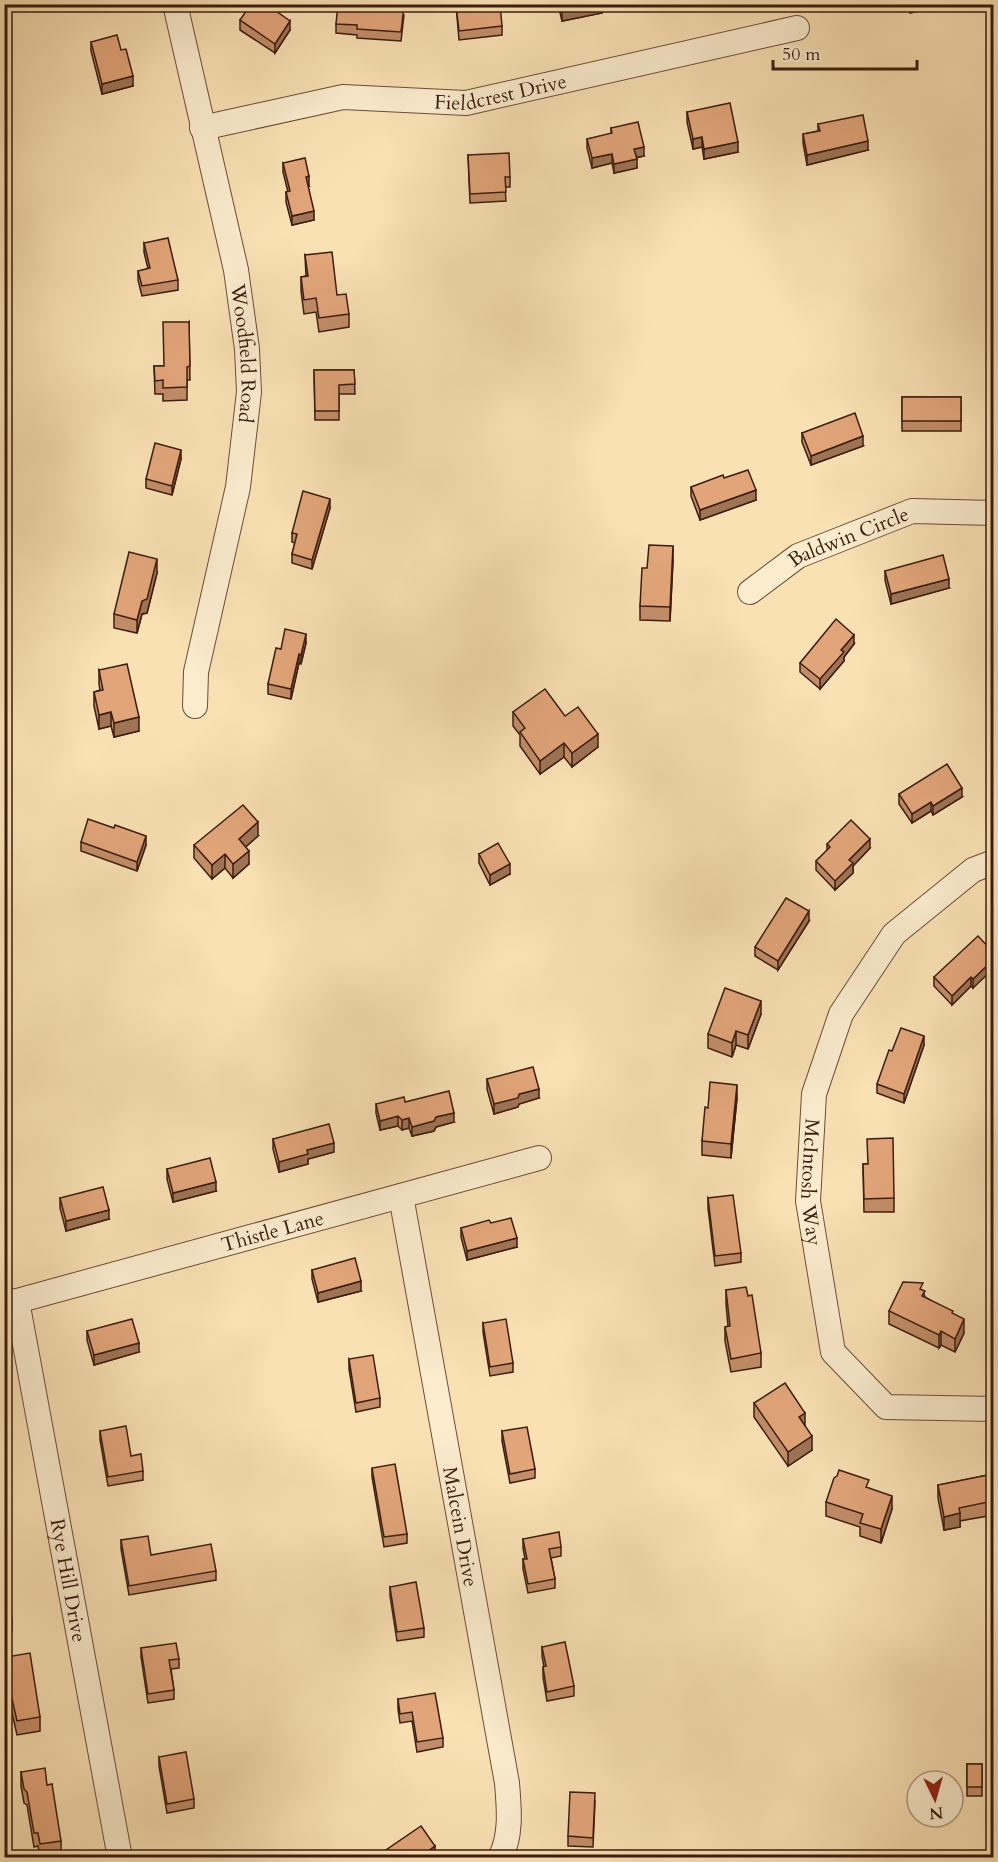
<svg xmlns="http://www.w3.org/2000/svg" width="998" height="1862" viewBox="0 0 998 1862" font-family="Cardo,serif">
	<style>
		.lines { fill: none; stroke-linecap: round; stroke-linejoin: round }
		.minor-casing { stroke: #6b4d38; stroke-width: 26 }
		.minor { stroke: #fbecce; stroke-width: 24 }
		.wall { fill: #c28e69; stroke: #3c1c0f; stroke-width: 1.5 }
		.shaded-wall { fill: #9e7455; stroke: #3c1c0f; stroke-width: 1.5 }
		.building { fill: #e2a57a; stroke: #3c1c0f; stroke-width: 1.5 }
		.labels { text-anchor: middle; stroke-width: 6; stroke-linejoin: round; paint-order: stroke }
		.street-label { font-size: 20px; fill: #3c1c0f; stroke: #fbecce }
	</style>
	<rect width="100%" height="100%" fill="#f9e1b4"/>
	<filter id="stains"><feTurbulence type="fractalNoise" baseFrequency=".00333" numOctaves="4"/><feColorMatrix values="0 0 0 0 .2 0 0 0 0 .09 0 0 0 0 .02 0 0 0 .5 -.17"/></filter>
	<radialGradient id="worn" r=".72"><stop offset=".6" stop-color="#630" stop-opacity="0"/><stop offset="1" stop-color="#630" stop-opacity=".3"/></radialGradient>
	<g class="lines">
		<defs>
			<g id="minor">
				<path id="s1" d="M175,4l61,266 11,79 2,43 -11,95 -42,185 -1,34"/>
				<path id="s2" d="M202,128l141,-31 123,6 331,-75"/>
				<path id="s3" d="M750,592l48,-36 114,-45 82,2"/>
				<path id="s4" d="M994,862l-21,8 -79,64 -53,80 -27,80 -6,107 25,151 53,55 108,2"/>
				<path id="s5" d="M401,1196l106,587c2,25 5,52 -7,75"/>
				<path id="s6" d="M17,1301l103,557"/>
				<path id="s7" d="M4,1303l13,-2 522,-143"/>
			</g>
		</defs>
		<use href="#minor" class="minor-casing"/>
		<use href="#minor" class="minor"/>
	</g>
	<g class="wall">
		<polygon points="558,4 621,4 602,9 602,13 562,21"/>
		<polygon points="456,5 502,26 502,35 459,40"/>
		<polygon points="404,15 401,41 357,38 357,35 336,33 336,24"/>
		<polygon points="240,20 290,30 275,53 240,30"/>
		<polygon points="91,42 121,50 133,86 102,94 91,51"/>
		<polygon points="687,112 738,152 704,159 702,147 693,149 687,122"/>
		<polygon points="818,124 868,150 807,165 803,143 803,134 818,131"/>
		<polygon points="611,128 644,156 636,158 637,168 614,173 612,163 592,168 587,148 587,139 611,134"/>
		<polygon points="468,155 510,177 510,187 505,187 506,201 470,203"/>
		<polygon points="283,163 309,186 308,186 314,220 292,225 286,202 286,192 288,192 283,172"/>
		<polygon points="144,243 178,280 178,290 142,296 138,280 138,271 148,269 144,252"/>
		<polygon points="305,255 337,295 349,314 349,327 319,332 316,312 304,314 301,291 301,277 306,276"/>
		<polygon points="189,322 190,380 187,380 187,400 163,401 163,394 155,394 154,366 164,366"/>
		<polygon points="314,370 354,370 355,394 339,394 339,420 315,420"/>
		<rect x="902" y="397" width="59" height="34"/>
		<polygon points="802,433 863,446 811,465 802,442"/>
		<polygon points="181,459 172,495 146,488 146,479"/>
		<polygon points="724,478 756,500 700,520 691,496 691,487"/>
		<polygon points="330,508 312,569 292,563 292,554 295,543 292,542 292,533"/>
		<polygon points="673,560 670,621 640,620 640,606 647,568"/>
		<polygon points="885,571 949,588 891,604 885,580"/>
		<polygon points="157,573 147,613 142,614 137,633 114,628 114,614"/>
		<polygon points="993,592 993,607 991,603 991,594"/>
		<polygon points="306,643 301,664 299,663 291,699 268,694 268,684 281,649"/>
		<polygon points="854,644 844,657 844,661 820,689 800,672 800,663"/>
		<polygon points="99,670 139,731 114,737 111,726 99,729 94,706 94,692 100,690 99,684"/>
		<polygon points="513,712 565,716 598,747 572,767 564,757 540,774 520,746 520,735 513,726"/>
		<polygon points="899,794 962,797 933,815 931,811 912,823 899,804"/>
		<polygon points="258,836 245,847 249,864 233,878 225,868 212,879 194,858 194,845"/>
		<polygon points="81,842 146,845 137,871 81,851"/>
		<polygon points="827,844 870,848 853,866 853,873 835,890 816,870 816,861 827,851"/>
		<polygon points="479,854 510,874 490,885 479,863"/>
		<polygon points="809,921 778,970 755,956 755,947"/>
		<polygon points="993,952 973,988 971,986 952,1005 934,986 934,977"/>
		<polygon points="761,1014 748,1049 736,1045 732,1057 708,1048 708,1034"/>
		<polygon points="924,1045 904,1103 877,1093 877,1084 892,1051"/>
		<polygon points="487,1079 539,1098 519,1104 518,1107 494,1114 487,1089"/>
		<polygon points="737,1098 731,1158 702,1155 702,1141 708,1108"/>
		<polygon points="405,1102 454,1122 436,1127 434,1131 412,1136 409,1128 402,1130 398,1126 380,1130 376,1113 376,1104"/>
		<polygon points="273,1139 334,1152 308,1159 308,1164 279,1172 273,1149"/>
		<polygon points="863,1164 868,1164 894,1198 894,1212 864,1212"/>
		<polygon points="167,1169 216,1191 173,1202 167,1179"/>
		<polygon points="60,1198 109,1219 66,1231 60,1208"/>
		<polygon points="708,1198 741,1253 741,1262 715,1266 708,1208"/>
		<polygon points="491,1223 517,1247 467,1260 461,1237 461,1228"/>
		<polygon points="312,1270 361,1291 318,1302 312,1279"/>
		<polygon points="726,1290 748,1296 761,1353 761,1367 731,1372 725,1341 725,1327 728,1326 726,1304"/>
		<polygon points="923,1291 925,1297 953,1314 964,1333 955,1352 941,1345 939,1348 889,1324 889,1311"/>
		<polygon points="483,1323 513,1363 513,1372 490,1376 483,1332"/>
		<polygon points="87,1331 139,1352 94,1365 87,1340"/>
		<polygon points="349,1359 380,1398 380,1407 356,1412 349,1369"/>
		<polygon points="754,1403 805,1426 812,1450 788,1466 754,1417"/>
		<polygon points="100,1431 131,1456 143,1471 143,1480 108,1486 100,1440"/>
		<polygon points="502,1431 535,1469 535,1478 510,1483 502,1441"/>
		<polygon points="372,1468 407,1534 407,1543 384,1547 372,1477"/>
		<polygon points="993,1474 993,1515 960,1521 960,1527 944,1530 938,1498 938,1485"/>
		<polygon points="869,1488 892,1509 881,1543 860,1536 860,1527 826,1516 826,1502"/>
		<polygon points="523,1539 561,1547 561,1556 551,1558 555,1579 555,1588 528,1593 523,1569 523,1559 525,1559 523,1548"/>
		<polygon points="121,1540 151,1555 216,1571 216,1580 129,1595 121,1549"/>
		<polygon points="4,1562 11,1593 11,1603 9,1603 12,1621 12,1631 4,1632"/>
		<polygon points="390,1587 424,1628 424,1637 397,1641 390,1596"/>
		<polygon points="542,1647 574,1686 574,1696 547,1701 543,1677 543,1667 544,1667 542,1656"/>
		<polygon points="141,1648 179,1659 179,1668 171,1669 174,1690 174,1699 148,1703 141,1657"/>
		<polygon points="6,1657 40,1717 40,1731 17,1735 8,1695 4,1695 4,1663 6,1663"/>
		<polygon points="398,1699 443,1738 443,1747 417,1752 412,1721 400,1723 398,1709"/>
		<polygon points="159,1757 194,1799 194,1808 167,1813 159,1766"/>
		<rect x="967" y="1764" width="15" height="32"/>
		<polygon points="21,1772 47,1785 61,1841 61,1855 40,1857 38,1846 34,1847 27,1805 24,1803 21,1786"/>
		<polygon points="595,1802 593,1847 568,1846 568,1836"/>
		<polygon points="386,1850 435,1856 432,1857 386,1857"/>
	</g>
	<g class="shaded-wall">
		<polygon points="81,4 95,4 81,8"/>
		<polygon points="576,4 621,4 602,9 602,13 562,21 562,8"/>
		<polygon points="910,4 935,4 934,5 933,8 910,13"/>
		<polygon points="290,21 290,30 275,53 275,44"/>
		<polygon points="133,76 133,86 102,94 102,84"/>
		<polygon points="702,137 702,147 693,149 693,139"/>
		<polygon points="868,141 868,150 807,165 807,155"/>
		<polygon points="738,142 738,152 704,159 704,149"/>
		<polygon points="644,147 644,156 634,158 634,149"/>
		<polygon points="612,154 612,163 592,168 592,158"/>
		<polygon points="637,159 637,168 614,173 614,164"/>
		<polygon points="309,176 309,186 306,186 306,177"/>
		<polygon points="314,211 314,220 292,225 292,216"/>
		<polygon points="863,436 863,446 811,465 811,456"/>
		<polygon points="181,450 181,459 172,495 172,486"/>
		<polygon points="756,490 756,500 700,520 700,510"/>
		<polygon points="330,499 330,508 312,569 312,560"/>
		<polygon points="673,546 673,560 670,621 670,607"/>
		<polygon points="157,559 157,573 147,613 142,614 137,633 137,620 142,601"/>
		<polygon points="949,579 949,588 891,604 891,594"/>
		<polygon points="306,634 306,643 301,664 301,655"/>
		<polygon points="854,635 854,644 844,657 844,661 820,689 820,679 841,650"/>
		<polygon points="299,654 299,663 291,699 291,689"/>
		<polygon points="111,712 111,726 99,729 99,715"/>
		<polygon points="139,717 139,731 114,737 114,723"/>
		<polygon points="598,734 598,747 572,767 572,753"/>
		<polygon points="564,743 564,757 540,774 540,761"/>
		<polygon points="962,788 962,797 933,815 933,806"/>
		<polygon points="931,802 931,811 912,823 912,814"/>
		<polygon points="258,822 258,836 239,853 239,839"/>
		<polygon points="146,836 146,845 137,871 137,862"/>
		<polygon points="870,839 870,848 853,866 853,873 835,890 835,881 849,860"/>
		<polygon points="249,851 249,864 233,878 233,864"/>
		<polygon points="225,854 225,868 212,879 212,865"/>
		<polygon points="510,864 510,874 490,885 490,875"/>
		<polygon points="809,911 809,921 778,970 778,961"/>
		<polygon points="993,960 993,969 973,988 973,979"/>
		<polygon points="971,977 971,986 952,1005 952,996"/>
		<polygon points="761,1001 761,1014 748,1049 748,1035"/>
		<polygon points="736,1031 736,1045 732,1057 732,1043"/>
		<polygon points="924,1036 924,1045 904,1103 904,1094"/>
		<polygon points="737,1085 737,1098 731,1158 731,1144"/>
		<polygon points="539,1089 539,1098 519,1104 518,1107 494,1114 494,1104 519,1094"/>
		<polygon points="454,1113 454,1122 436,1127 434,1131 412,1136 412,1127 436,1117"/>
		<polygon points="398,1116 398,1126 380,1130 380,1121"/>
		<polygon points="409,1118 409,1128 402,1130 402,1120"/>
		<polygon points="334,1143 334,1152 308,1159 308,1164 279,1172 279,1162 307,1150"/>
		<polygon points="216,1182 216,1191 173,1202 173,1193"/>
		<polygon points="9,1204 9,1217 4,1219 4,1205"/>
		<polygon points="109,1210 109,1219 66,1231 66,1221"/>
		<polygon points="517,1238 517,1247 467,1260 467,1251"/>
		<polygon points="361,1281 361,1291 318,1302 318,1293"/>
		<polygon points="964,1319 964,1333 955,1352 955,1339"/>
		<polygon points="941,1331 941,1345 939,1348 939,1335"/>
		<polygon points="139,1343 139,1352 94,1365 94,1355"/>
		<polygon points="805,1413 805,1427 799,1417"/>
		<polygon points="812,1436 812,1450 788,1466 788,1452"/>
		<polygon points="892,1496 892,1509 881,1543 881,1529"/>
		<polygon points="960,1513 960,1527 944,1530 944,1517"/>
		<polygon points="435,1846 435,1856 432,1857 419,1857"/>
	</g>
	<g class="building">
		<polygon points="251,4 266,4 290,21 275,44 240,20"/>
		<polygon points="338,4 382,4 404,6 401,32 357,29 357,25 336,24"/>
		<polygon points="465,4 500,4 502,26 459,31 456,5"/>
		<polygon points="561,4 576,4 562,8"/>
		<polygon points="117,35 121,50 126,49 133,76 102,84 91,42"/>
		<polygon points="730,103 738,142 704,149 702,137 693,139 687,112"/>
		<polygon points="863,115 868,141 807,155 803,134 820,131 818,124"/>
		<polygon points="638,122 644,147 634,149 637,159 614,164 612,154 592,158 587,139 612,133 611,128"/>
		<polygon points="509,153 510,177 505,177 506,192 470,194 468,155"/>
		<polygon points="305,158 309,176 306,177 314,211 292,216 286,192 290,191 283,163"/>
		<polygon points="168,238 178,280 142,286 138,271 150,268 144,243"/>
		<polygon points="332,252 337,295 346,294 349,314 319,318 316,298 304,300 301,277 308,276 305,255"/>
		<polygon points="163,322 189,322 190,366 187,367 187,387 163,388 163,380 155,381 154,366 164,366"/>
		<polygon points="314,370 354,370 355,384 339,385 339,411 315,411"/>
		<rect x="902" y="397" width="59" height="24"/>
		<polygon points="855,413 863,436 811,456 802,433"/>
		<polygon points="155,443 181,450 172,486 146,479"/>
		<polygon points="748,470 756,490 700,510 691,487 723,475 724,478"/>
		<polygon points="303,491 330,499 312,560 292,554 297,534 292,533"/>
		<polygon points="649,545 673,546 670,607 640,606 642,568 647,568"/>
		<polygon points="129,552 157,559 147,599 142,601 137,620 114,614"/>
		<polygon points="943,555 949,579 891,594 885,571"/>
		<polygon points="836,619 854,635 841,650 844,652 820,679 800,663"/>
		<polygon points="285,629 306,634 301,655 299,654 291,689 268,684 276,648 281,649"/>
		<polygon points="127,664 139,717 114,723 111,712 99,715 94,692 103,690 99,670"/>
		<polygon points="545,689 565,716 578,707 598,734 572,753 564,743 540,761 520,732 525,728 513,712"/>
		<polygon points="947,764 962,788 933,806 931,802 912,814 899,794"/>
		<polygon points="243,805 258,822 239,839 249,851 233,864 225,854 212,865 194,845"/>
		<polygon points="88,819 114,828 115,825 146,836 137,862 81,842"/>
		<polygon points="851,820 870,839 849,860 853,863 835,881 816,861 830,847 827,844"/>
		<polygon points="498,843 510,864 490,875 479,854"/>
		<polygon points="786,898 809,911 778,961 755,947"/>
		<polygon points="978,936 993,952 993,960 973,979 971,977 952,996 934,977"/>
		<polygon points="725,988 761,1001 748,1035 736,1031 732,1043 708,1034"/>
		<polygon points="901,1028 924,1036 904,1094 877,1084 889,1050 892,1051"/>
		<polygon points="533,1067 539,1089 519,1094 518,1098 494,1104 487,1079"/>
		<polygon points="710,1082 737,1085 731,1144 702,1141 705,1107 708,1108"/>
		<polygon points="449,1091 454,1113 436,1117 434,1121 412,1127 409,1118 402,1120 398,1116 380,1121 376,1104 404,1097 405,1102"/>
		<polygon points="329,1124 334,1143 307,1150 308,1154 279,1162 273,1139"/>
		<polygon points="893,1138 894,1198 864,1199 863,1164 868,1164 867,1139"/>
		<polygon points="210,1158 216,1182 173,1193 167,1169"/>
		<polygon points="4,1183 9,1204 4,1205"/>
		<polygon points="103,1187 109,1210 66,1221 60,1198"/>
		<polygon points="733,1195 741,1253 715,1256 708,1198"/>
		<polygon points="511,1218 517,1238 467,1251 461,1228 489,1220 491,1223"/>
		<polygon points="355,1258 361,1281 318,1293 312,1270"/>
		<polygon points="903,1282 923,1283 920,1289 925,1291 922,1296 953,1311 952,1313 964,1319 955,1339 941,1331 939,1335 889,1311"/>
		<polygon points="746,1287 748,1296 752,1295 761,1353 731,1359 725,1327 730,1326 726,1290"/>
		<polygon points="132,1319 139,1343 94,1355 87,1331"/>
		<polygon points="506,1319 513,1363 490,1367 483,1323"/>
		<polygon points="373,1355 380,1398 356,1403 349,1359"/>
		<polygon points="785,1383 805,1413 799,1417 812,1436 788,1452 754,1403"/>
		<polygon points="126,1426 131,1456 141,1454 143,1471 108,1477 100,1431"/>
		<polygon points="527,1427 535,1469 510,1474 502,1431"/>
		<polygon points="395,1464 407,1534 384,1537 372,1468"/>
		<polygon points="839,1470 869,1480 866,1487 892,1496 881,1529 860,1523 863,1514 826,1502 834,1478 837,1476"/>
		<polygon points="993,1474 993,1501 959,1508 960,1513 944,1517 938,1485"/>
		<polygon points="559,1532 561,1547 549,1549 555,1579 528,1584 523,1559 527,1559 523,1539"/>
		<polygon points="148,1536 151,1555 211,1544 216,1571 129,1586 121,1540"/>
		<polygon points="4,1562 5,1562 11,1593 8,1594 12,1621 4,1623"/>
		<polygon points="416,1582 424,1628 397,1632 390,1587"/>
		<polygon points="565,1642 574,1686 547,1692 543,1667 546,1666 542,1647"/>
		<polygon points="176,1643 179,1659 169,1660 174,1690 148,1694 141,1648"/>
		<polygon points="30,1653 40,1717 17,1721 8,1681 4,1682 4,1663 7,1663 6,1657"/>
		<polygon points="435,1693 443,1738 417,1742 412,1712 400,1714 398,1699"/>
		<polygon points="186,1752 194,1799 167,1804 159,1757"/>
		<rect x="967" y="1764" width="15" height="23"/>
		<polygon points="45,1768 47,1785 52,1784 61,1841 40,1844 38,1833 34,1833 27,1792 24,1789 21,1772"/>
		<polygon points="570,1792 595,1793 593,1838 568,1836"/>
		<polygon points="421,1826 435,1846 419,1857 391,1857 386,1850"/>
	</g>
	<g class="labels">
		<g class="street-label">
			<text dy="7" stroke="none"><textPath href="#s2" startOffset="303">Fieldcrest Drive</textPath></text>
			<text dy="7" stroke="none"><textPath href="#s1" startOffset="357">Woodfield Road</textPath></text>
			<text dy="7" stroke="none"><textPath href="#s3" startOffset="114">Baldwin Circle</textPath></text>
			<text dy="7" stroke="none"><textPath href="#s4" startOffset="393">McIntosh Way</textPath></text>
			<text dy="7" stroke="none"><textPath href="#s7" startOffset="278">Thistle Lane</textPath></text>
			<text dy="7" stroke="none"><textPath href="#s5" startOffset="336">Malcein Drive</textPath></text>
			<text dy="7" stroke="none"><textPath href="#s6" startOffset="284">Rye Hill Drive</textPath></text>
		</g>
	</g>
	<rect width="998" height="1862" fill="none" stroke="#f9e1b4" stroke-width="24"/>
	<rect x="6" y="6" width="986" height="1850" fill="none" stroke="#3c1c0f" stroke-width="3"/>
	<rect x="12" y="12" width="974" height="1838" fill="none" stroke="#3c1c0f" stroke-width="1.5"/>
	<g transform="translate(935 1799) rotate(175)"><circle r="28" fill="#fbecce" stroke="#af9982" stroke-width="1.5"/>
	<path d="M0-4.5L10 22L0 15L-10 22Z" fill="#8f2418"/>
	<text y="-9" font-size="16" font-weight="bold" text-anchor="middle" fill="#3c1c0f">N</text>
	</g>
	<path d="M773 60v9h144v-9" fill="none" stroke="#3c1c0f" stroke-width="3"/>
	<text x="782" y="60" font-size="18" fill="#3c1c0f" stroke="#fbecce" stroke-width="4.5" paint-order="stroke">50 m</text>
	<rect width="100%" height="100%" filter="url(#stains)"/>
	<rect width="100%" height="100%" fill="url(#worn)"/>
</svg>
